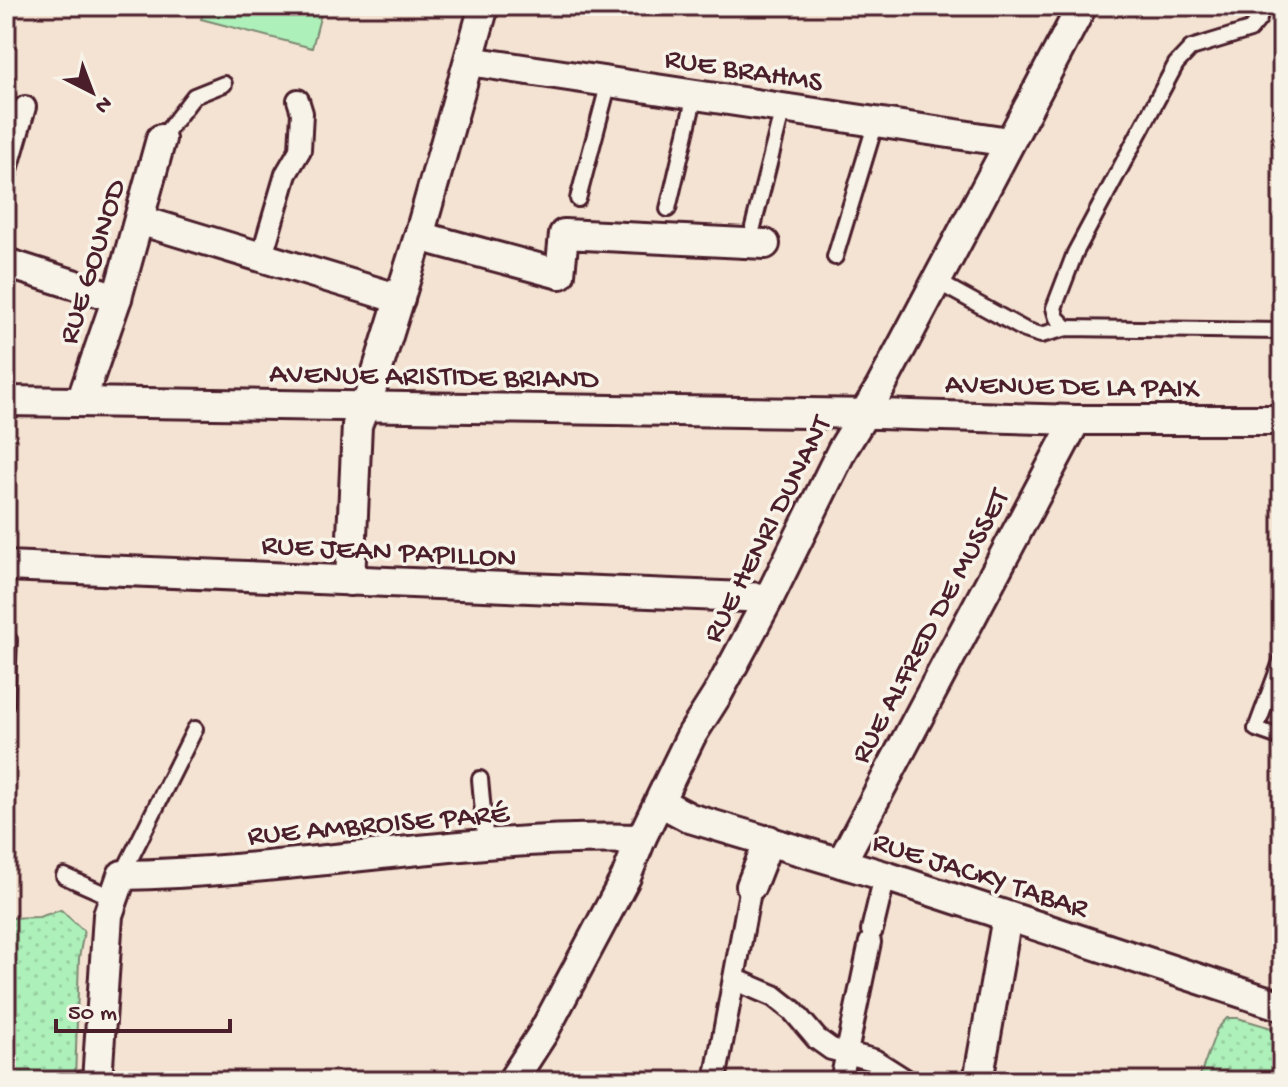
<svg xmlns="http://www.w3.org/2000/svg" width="1288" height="1087" viewBox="0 0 1288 1087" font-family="'Gochi Hand',sans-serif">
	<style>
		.grass { fill: url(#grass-dots); stroke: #7c8872; stroke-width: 2 }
		.garden { fill: #adf0ba; stroke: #7c8872; stroke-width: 2 }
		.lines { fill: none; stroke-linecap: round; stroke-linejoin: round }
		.service-casing { stroke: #4a1f2b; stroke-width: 20 }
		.pedestrian-casing { stroke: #4a1f2b; stroke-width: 26 }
		.minor-casing { stroke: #4a1f2b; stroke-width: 34 }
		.service { stroke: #f7f3e8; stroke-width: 14 }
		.pedestrian { stroke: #f7f3e8; stroke-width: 20 }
		.minor { stroke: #f7f3e8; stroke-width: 28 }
		.labels { text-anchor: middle; stroke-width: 7; stroke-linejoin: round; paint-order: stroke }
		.street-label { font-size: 30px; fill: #4a1f2b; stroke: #f7f3e8 }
	</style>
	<defs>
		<pattern id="grass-dots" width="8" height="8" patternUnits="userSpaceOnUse" patternTransform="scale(2)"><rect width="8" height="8" fill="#adf0ba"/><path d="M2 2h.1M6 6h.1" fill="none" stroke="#96cda0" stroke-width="1.8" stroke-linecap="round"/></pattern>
	</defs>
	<rect width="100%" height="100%" fill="#f4e3d2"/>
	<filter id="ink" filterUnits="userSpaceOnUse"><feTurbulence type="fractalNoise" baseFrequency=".0125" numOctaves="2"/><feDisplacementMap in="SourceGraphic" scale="16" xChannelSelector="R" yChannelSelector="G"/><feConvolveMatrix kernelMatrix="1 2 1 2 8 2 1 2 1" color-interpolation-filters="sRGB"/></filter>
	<g filter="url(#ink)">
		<g class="grass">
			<polygon points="61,910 84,931 79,958 75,1081 6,1081 6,918 39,917"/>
			<polygon points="1227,1018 1238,1018 1282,1031 1282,1081 1198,1081 1217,1029"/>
		</g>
		<polygon class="garden" points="206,6 323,6 312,48 201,19"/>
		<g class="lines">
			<defs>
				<g id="service">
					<polyline points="161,139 194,96 224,84"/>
					<polyline points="578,199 609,82"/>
					<polyline points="668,209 695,95"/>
					<polyline points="753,227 783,108"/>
					<polyline points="835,257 876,122"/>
					<polyline points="936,281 1025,330 1041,335 1067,328 1282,331"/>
					<polyline points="1067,328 1057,318 1054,308 1075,253 1176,64 1191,48 1250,30 1259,19 1255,6"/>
					<polyline points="1282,659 1256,729 1282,738"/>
					<polyline points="6,704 9,640"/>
					<polyline points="480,779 486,844"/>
					<polyline points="122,875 195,729"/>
					<polyline points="64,876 116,899"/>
				</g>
				<g id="pedestrian">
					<polyline points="6,173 25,107"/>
					<polyline points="262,256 286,174 300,150 302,113 298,100"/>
					<polyline points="872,930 885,876"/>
					<polyline points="734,979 774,996 793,1011 817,1039 831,1049 874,1060 907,1081"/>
					<polyline points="715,1081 751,886"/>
					<polyline points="841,1081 870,942"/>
				</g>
				<g id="minor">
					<polyline points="469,61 1009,142"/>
					<polyline points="139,220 400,299"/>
					<polyline points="419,236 560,274 564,234 765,244"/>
					<polyline points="6,263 117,298"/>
					<polyline points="6,401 878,414 1076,420 1282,420"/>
					<polyline points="83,401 85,390 117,298 161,139"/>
					<polyline points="6,566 769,598"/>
					<polyline points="350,581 357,425 370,394 419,236 484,6"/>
					<polyline points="660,802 690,818 885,876 1282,1006"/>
					<polyline points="841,863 1076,420"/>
					<polyline points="751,886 769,840"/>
					<path d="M97,1081l11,-166 14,-40c173,-3 345,-41 519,-36"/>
					<polyline points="512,1081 543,1033 626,877 641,839 691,736 717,695 769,598 842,450 880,388 1082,6"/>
					<polyline points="978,1081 1007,917"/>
				</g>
			</defs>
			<use href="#service" class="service-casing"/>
			<use href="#pedestrian" class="pedestrian-casing"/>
			<use href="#minor" class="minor-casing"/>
			<use href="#service" class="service"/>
			<use href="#pedestrian" class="pedestrian"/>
			<use href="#minor" class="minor"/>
		</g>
	</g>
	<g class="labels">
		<g class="street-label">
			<text transform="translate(744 68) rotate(9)" y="10">RUE BRAHMS</text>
			<text transform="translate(90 261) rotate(-73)" y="10">RUE GOUNOD</text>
			<text transform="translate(434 374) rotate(1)" y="10">AVENUE ARISTIDE BRIAND</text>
			<text transform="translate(1072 384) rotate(1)" y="10">AVENUE DE LA PAIX</text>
			<text transform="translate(765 528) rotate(-63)" y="10">RUE HENRI DUNANT</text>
			<text transform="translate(389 549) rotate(3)" y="10">RUE JEAN PAPILLON</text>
			<text transform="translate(928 625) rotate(-62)" y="10">RUE ALFRED DE MUSSET</text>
			<text transform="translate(378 822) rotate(-5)" y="10">RUE AMBROISE PARÉ</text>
			<text transform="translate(981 873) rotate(18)" y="10">RUE JACKY TABAR</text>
		</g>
	</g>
	<rect width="1288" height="1087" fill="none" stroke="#f7f3e8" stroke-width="32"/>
	<rect x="16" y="16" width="1256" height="1055" fill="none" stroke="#4a1f2b" stroke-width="3" filter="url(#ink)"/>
	<g transform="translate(92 92) rotate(138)" stroke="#f7f3e8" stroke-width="6" paint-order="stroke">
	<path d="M0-6L14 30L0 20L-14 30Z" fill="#4a1f2b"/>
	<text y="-12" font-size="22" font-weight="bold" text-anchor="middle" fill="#4a1f2b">N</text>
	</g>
	<path d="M56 1019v12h174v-12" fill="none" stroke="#4a1f2b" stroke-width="4"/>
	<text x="68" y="1019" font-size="24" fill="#4a1f2b" stroke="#f7f3e8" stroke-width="6" paint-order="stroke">50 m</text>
</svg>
